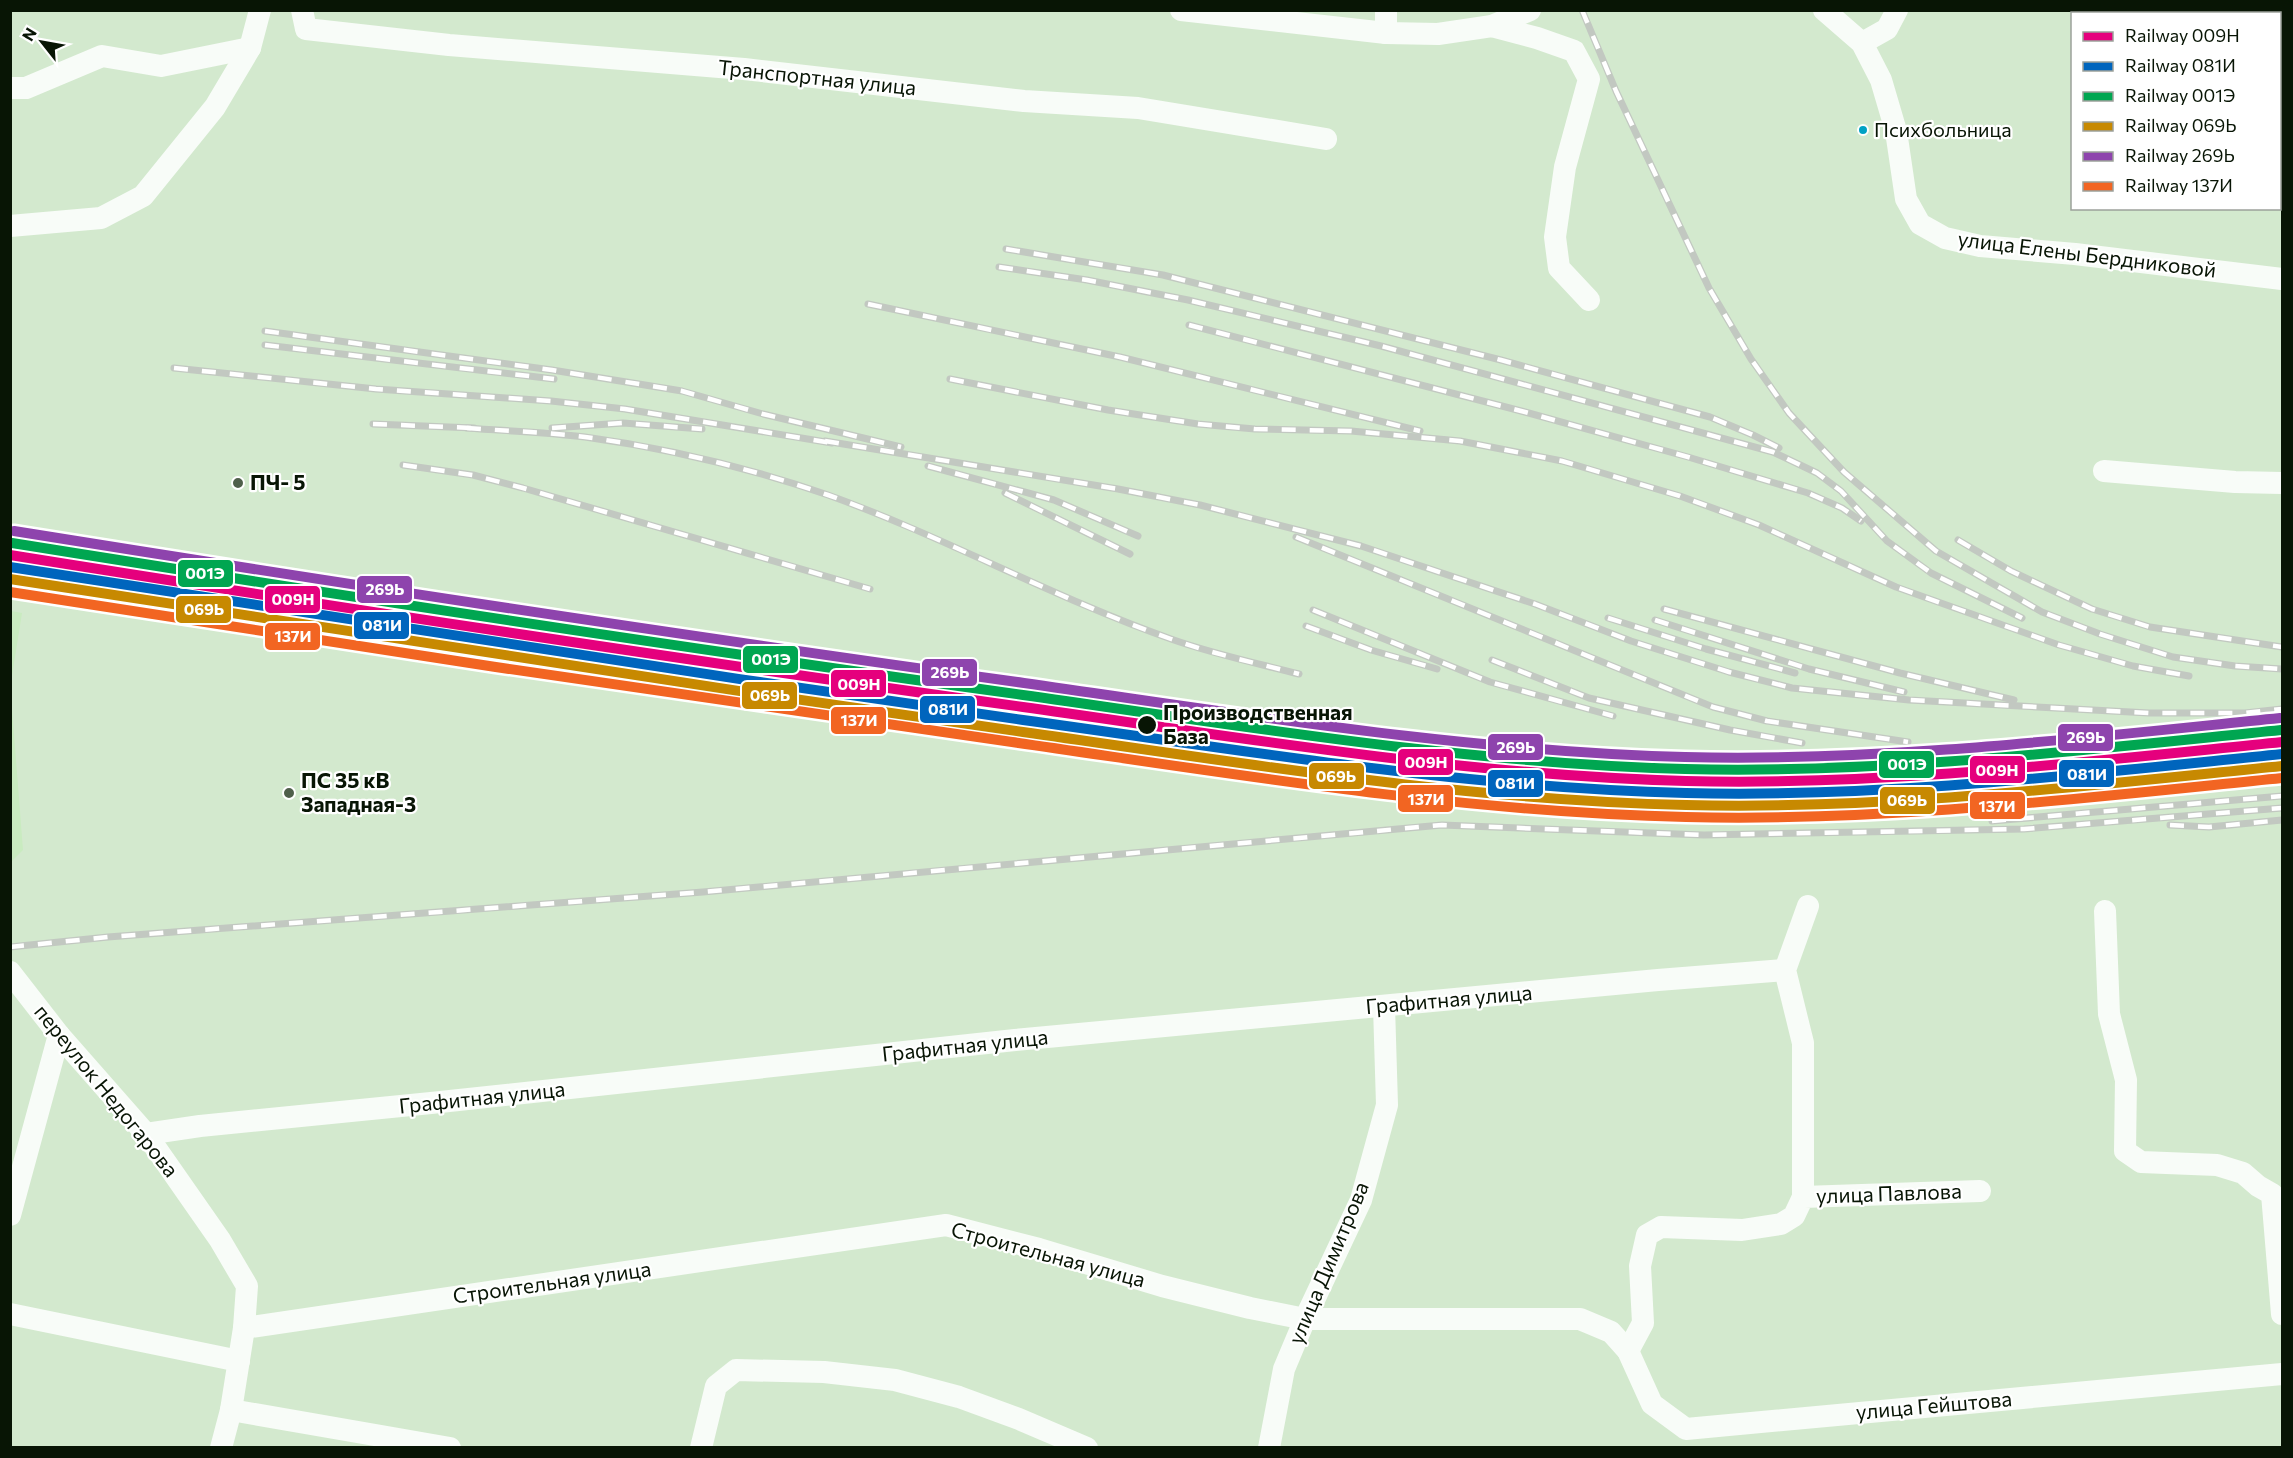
<svg xmlns="http://www.w3.org/2000/svg" width="2293" height="1458" viewBox="0 0 2293 1458" font-family="Commissioner,sans-serif">
	<style>
		.built { fill: #c9ebc0 }
		.lines { fill: none; stroke-linecap: round; stroke-linejoin: round }
		.minor { stroke: #f8fcf8; stroke-width: 22 }
		.rail-casing { stroke: #c2c8c1; stroke-width: 7 }
		.rail { stroke: #fff; stroke-width: 4.5; stroke-dasharray: 14; stroke-linecap: butt }
		.rail-1-casing { stroke: #fff; stroke-width: 15 }
		.rail-2-casing { stroke: #fff; stroke-width: 15 }
		.rail-3-casing { stroke: #fff; stroke-width: 15 }
		.rail-4-casing { stroke: #fff; stroke-width: 15 }
		.rail-5-casing { stroke: #fff; stroke-width: 15 }
		.rail-6-casing { stroke: #fff; stroke-width: 15 }
		.rail-1 { stroke: #e5007d; stroke-width: 10 }
		.rail-2 { stroke: #0065bd; stroke-width: 10 }
		.rail-3 { stroke: #00a651; stroke-width: 10 }
		.rail-4 { stroke: #c78901; stroke-width: 10 }
		.rail-5 { stroke: #8e44ad; stroke-width: 10 }
		.rail-6 { stroke: #f26522; stroke-width: 10 }
		.bus-dot { fill: #00a2c4; stroke: #fff; stroke-width: 2 }
		.poi-dot { fill: #4f5f4b; stroke: #fff; stroke-width: 2 }
		.stop-dot { fill: #081505; stroke: #fff; stroke-width: 2 }
		.labels { text-anchor: middle; stroke-width: 4.5; stroke-linejoin: round; paint-order: stroke }
		.bus-label { font-size: 20px; fill: #081505; stroke: #fff; text-anchor: start }
		.street-label { font-size: 21px; fill: #081505; stroke: #fff }
		.poi-label { font-size: 21px; font-weight: bold; fill: #081505; stroke: #fff; text-anchor: start }
		.stop-label { font-size: 21px; font-weight: bold; fill: #081505; stroke: #fff; text-anchor: start }
		.line-badge { stroke: #fff; stroke-width: 2 }
		.badge-label { font-size: 16px; text-anchor: middle; font-weight: bold; fill: #fff }
	</style>
	<rect width="100%" height="100%" fill="#d3e9ce"/>
	<g class="built">
		<polygon points="11,611 22,613 11,682 10,611"/>
		<polygon points="10,683 23,850 11,862 10,862"/>
	</g>
	<g class="lines">
		<g class="minor">
			<polyline points="302,10 306,29 449,45 744,69 1024,101 1138,108 1326,139"/>
			<polyline points="1181,10 1386,33 1438,34 1492,26 1530,10"/>
			<polyline points="1386,10 1386,33"/>
			<polyline points="1824,10 1862,43 1881,80 1896,131 1906,199 1920,224 1945,238 1980,246 2075,254 2282,279"/>
			<polyline points="1492,26 1537,38 1574,51 1589,79 1565,167 1555,237 1559,268 1589,300"/>
			<polyline points="1862,43 1887,29 1897,10"/>
			<polyline points="10,88 26,88 102,56 161,66 250,48"/>
			<polyline points="10,226 101,218 143,196 215,107 250,48 260,10"/>
			<polyline points="2104,471 2235,482 2282,483"/>
			<polyline points="2105,911 2109,1014 2126,1080 2125,1151 2141,1162 2217,1165 2243,1173 2258,1186 2272,1194 2282,1314"/>
			<polyline points="10,972 59,1035 146,1134 220,1240 247,1286 244,1328 231,1410 221,1448"/>
			<polyline points="146,1134 200,1126 431,1103 1015,1040 1658,980 1785,970"/>
			<polyline points="1803,1197 1803,1043 1785,970 1808,906"/>
			<polyline points="10,1215 59,1035"/>
			<polyline points="10,1314 239,1361"/>
			<polyline points="244,1328 946,1225 1039,1249 1162,1286 1250,1308 1305,1319 1580,1319 1611,1332 1628,1351 1652,1404 1686,1429 2282,1374"/>
			<polyline points="1628,1351 1643,1323 1640,1266 1647,1235 1661,1227 1742,1230 1781,1224 1794,1216 1803,1197 1980,1191"/>
			<polyline points="231,1410 450,1448"/>
			<polyline points="701,1448 716,1386 736,1370 824,1372 895,1380 959,1397 1019,1419 1087,1448"/>
			<polyline points="1269,1448 1284,1369 1305,1319 1361,1200 1387,1105 1384,1006"/>
		</g>
		<defs>
			<g id="rail">
				<polyline points="1582,10 1616,91 1709,288 1751,359 1789,413 1844,472 1936,551 2042,612 2100,634 2173,657 2235,666 2282,669"/>
				<polyline points="1006,249 1163,275 1501,360 1710,417 1753,435 1779,448"/>
				<polyline points="999,267 1087,280 1188,300 1381,346 1773,452 1817,473 1841,491 1887,541 1931,573 2022,618"/>
				<polyline points="868,304 1120,357 1420,431"/>
				<polyline points="1189,325 1525,412 1688,457 1808,493 1842,508 1861,521"/>
				<polyline points="265,331 552,370 682,391 763,414 901,447"/>
				<polyline points="265,345 554,379"/>
				<polyline points="174,368 376,389 551,401 625,409 832,443"/>
				<polyline points="950,379 1108,410 1198,424 1255,429 1351,431 1460,441 1562,461 1680,496 1759,525 1896,587 2059,645 2133,666 2189,676"/>
				<polyline points="373,424 474,428"/>
				<path d="M467,428c39,3 79,4 118,9 81,11 165,31 243,58 117,42 226,103 343,144 42,15 85,24 128,35"/>
				<polyline points="552,428 623,423 702,429"/>
				<polyline points="825,441 1118,489 1200,505 1361,546 1535,604 1631,641 1729,672 1792,688 1909,700 2149,713 2245,713 2282,709"/>
				<polyline points="403,465 473,475 523,488 870,589"/>
				<polyline points="928,466 1054,500 1138,536"/>
				<polyline points="1005,493 1130,554"/>
				<polyline points="1296,537 1713,707 1767,721 1908,742"/>
				<polyline points="1958,540 2011,571 2092,609 2150,627 2282,647"/>
				<polyline points="1664,609 1900,673 2014,700"/>
				<polyline points="1313,610 1490,682 1613,716"/>
				<polyline points="1608,618 1706,649 1795,673"/>
				<polyline points="1655,620 1809,669 1904,692"/>
				<polyline points="1306,626 1371,650 1437,669"/>
				<polyline points="1492,660 1589,698 1730,730 1802,743"/>
				<polyline points="1992,821 2282,796"/>
				<polyline points="2170,825 2209,827 2282,820"/>
				<polyline points="10,947 108,937 703,892 1442,825 1704,835 2024,829 2282,808"/>
			</g>
		</defs>
		<use href="#rail" class="rail-casing"/>
		<use href="#rail" class="rail"/>
		<defs>
			<path id="rail-1" d="M10,555c338,54 675,105 1013,152 220,31 440,68 663,74 199,5 398,-19 596,-39"/>
			<path id="rail-2" d="M10,567c338,54 675,105 1013,153 220,30 440,68 663,73 199,5 398,-19 596,-39"/>
			<path id="rail-3" d="M12,543c337,54 673,105 1011,152 220,31 440,68 662,74 199,5 398,-19 596,-39"/>
			<path id="rail-4" d="M10,579c338,54 675,105 1013,153 220,31 440,68 663,73 199,5 398,-19 596,-39"/>
			<path id="rail-5" d="M14,531c336,54 672,105 1010,152 219,31 439,68 661,74 199,5 397,-19 595,-39"/>
			<path id="rail-6" d="M10,592c334,53 667,103 1002,150 223,32 448,70 674,75 199,5 398,-19 596,-39"/>
		</defs>
		<use href="#rail-1" class="rail-1-casing"/>
		<use href="#rail-2" class="rail-2-casing"/>
		<use href="#rail-3" class="rail-3-casing"/>
		<use href="#rail-4" class="rail-4-casing"/>
		<use href="#rail-5" class="rail-5-casing"/>
		<use href="#rail-6" class="rail-6-casing"/>
		<use href="#rail-1" class="rail-1"/>
		<use href="#rail-2" class="rail-2"/>
		<use href="#rail-3" class="rail-3"/>
		<use href="#rail-4" class="rail-4"/>
		<use href="#rail-5" class="rail-5"/>
		<use href="#rail-6" class="rail-6"/>
	</g>
	<circle class="bus-dot" cx="1863" cy="130" r="5"/>
	<g class="poi-dot">
		<circle cx="238" cy="483" r="6"/>
		<circle cx="289" cy="793" r="6"/>
	</g>
	<circle class="stop-dot" cx="1147" cy="725" r="10"/>
	<g class="labels">
		<g class="bus-label">
			<text x="1874" y="137">Психбольница</text>
		</g>
		<g class="street-label">
			<text transform="translate(817 78) rotate(6)" y="7">Транспортная улица</text>
			<text transform="translate(2087 255) rotate(7)" y="7">улица Елены Бердниковой</text>
			<text transform="translate(1449 1000) rotate(-5)" y="7">Графитная улица</text>
			<text transform="translate(965 1046) rotate(-6)" y="7">Графитная улица</text>
			<text transform="translate(106 1091) rotate(51)" y="7">переулок Недогарова</text>
			<text transform="translate(482 1098) rotate(-6)" y="7">Графитная улица</text>
			<text transform="translate(1889 1194) rotate(-2)" y="7">улица Павлова</text>
			<text transform="translate(1048 1255) rotate(15)" y="7">Строительная улица</text>
			<text transform="translate(1329 1263) rotate(-67)" y="7">улица Димитрова</text>
			<text transform="translate(552 1283) rotate(-8)" y="7">Строительная улица</text>
			<text transform="translate(1934 1406) rotate(-5)" y="7">улица Гейштова</text>
		</g>
		<g class="poi-label">
			<text x="250" y="490">ПЧ- 5</text>
			<text x="301" y="788">ПС 35 кВ<tspan x="301" dy="24">Западная-3</tspan></text>
		</g>
		<g class="stop-label">
			<text x="1163" y="720">Производственная<tspan x="1163" dy="24">База</tspan></text>
		</g>
	</g>
	<g class="line-badge">
		<rect x="177" y="559" width="57" height="29" rx="6" fill="#00a651"/>
		<rect x="356" y="575" width="57" height="29" rx="6" fill="#8e44ad"/>
		<rect x="264" y="585" width="57" height="29" rx="6" fill="#e5007d"/>
		<rect x="175" y="595" width="57" height="29" rx="6" fill="#c78901"/>
		<rect x="353" y="611" width="57" height="29" rx="6" fill="#0065bd"/>
		<rect x="264" y="622" width="57" height="29" rx="6" fill="#f26522"/>
		<rect x="742" y="645" width="57" height="29" rx="6" fill="#00a651"/>
		<rect x="921" y="658" width="57" height="29" rx="6" fill="#8e44ad"/>
		<rect x="830" y="669" width="57" height="29" rx="6" fill="#e5007d"/>
		<rect x="741" y="681" width="57" height="29" rx="6" fill="#c78901"/>
		<rect x="919" y="695" width="57" height="29" rx="6" fill="#0065bd"/>
		<rect x="830" y="706" width="57" height="29" rx="6" fill="#f26522"/>
		<rect x="2057" y="723" width="57" height="29" rx="6" fill="#8e44ad"/>
		<rect x="1487" y="733" width="57" height="28" rx="6" fill="#8e44ad"/>
		<rect x="1397" y="748" width="57" height="28" rx="6" fill="#e5007d"/>
		<rect x="1878" y="750" width="57" height="29" rx="6" fill="#00a651"/>
		<rect x="1969" y="755" width="57" height="29" rx="6" fill="#e5007d"/>
		<rect x="2058" y="759" width="57" height="29" rx="6" fill="#0065bd"/>
		<rect x="1308" y="762" width="57" height="28" rx="6" fill="#c78901"/>
		<rect x="1487" y="769" width="57" height="29" rx="6" fill="#0065bd"/>
		<rect x="1397" y="784" width="57" height="29" rx="6" fill="#f26522"/>
		<rect x="1879" y="786" width="57" height="29" rx="6" fill="#c78901"/>
		<rect x="1969" y="791" width="57" height="29" rx="6" fill="#f26522"/>
	</g>
	<g class="badge-label">
		<text x="205" y="579">001Э</text>
		<text x="385" y="595">269Ь</text>
		<text x="293" y="605">009Н</text>
		<text x="204" y="615">069Ь</text>
		<text x="382" y="631">081И</text>
		<text x="293" y="642">137И</text>
		<text x="771" y="665">001Э</text>
		<text x="950" y="678">269Ь</text>
		<text x="859" y="690">009Н</text>
		<text x="770" y="701">069Ь</text>
		<text x="948" y="715">081И</text>
		<text x="859" y="726">137И</text>
		<text x="2086" y="743">269Ь</text>
		<text x="1516" y="753">269Ь</text>
		<text x="1426" y="768">009Н</text>
		<text x="1907" y="770">001Э</text>
		<text x="1997" y="776">009Н</text>
		<text x="2087" y="780">081И</text>
		<text x="1336" y="782">069Ь</text>
		<text x="1515" y="789">081И</text>
		<text x="1426" y="805">137И</text>
		<text x="1907" y="806">069Ь</text>
		<text x="1997" y="812">137И</text>
	</g>
	<rect width="2293" height="1458" fill="none" stroke="#081505" stroke-width="24"/>
	<rect x="2071" y="12" width="210" height="198" fill="#ffffff" stroke="#9ca19b" stroke-width="1.5"/>
	<rect x="2083" y="32" width="30" height="9" fill="#e5007d" stroke="#9ca19b" stroke-width="1.5"/>
	<text x="2125" y="42" font-size="18" fill="#081505">Railway 009Н</text>
	<rect x="2083" y="62" width="30" height="9" fill="#0065bd" stroke="#9ca19b" stroke-width="1.5"/>
	<text x="2125" y="72" font-size="18" fill="#081505">Railway 081И</text>
	<rect x="2083" y="92" width="30" height="9" fill="#00a651" stroke="#9ca19b" stroke-width="1.5"/>
	<text x="2125" y="102" font-size="18" fill="#081505">Railway 001Э</text>
	<rect x="2083" y="122" width="30" height="9" fill="#c78901" stroke="#9ca19b" stroke-width="1.5"/>
	<text x="2125" y="132" font-size="18" fill="#081505">Railway 069Ь</text>
	<rect x="2083" y="152" width="30" height="9" fill="#8e44ad" stroke="#9ca19b" stroke-width="1.5"/>
	<text x="2125" y="162" font-size="18" fill="#081505">Railway 269Ь</text>
	<rect x="2083" y="182" width="30" height="9" fill="#f26522" stroke="#9ca19b" stroke-width="1.5"/>
	<text x="2125" y="192" font-size="18" fill="#081505">Railway 137И</text>
	<g transform="translate(42 42) rotate(301)" stroke="#ffffff" stroke-width="4.5" paint-order="stroke">
	<path d="M0-4.5L10 22L0 15L-10 22Z" fill="#081505"/>
	<text y="-9" font-size="16" font-weight="bold" text-anchor="middle" fill="#081505">N</text>
	</g>
</svg>
